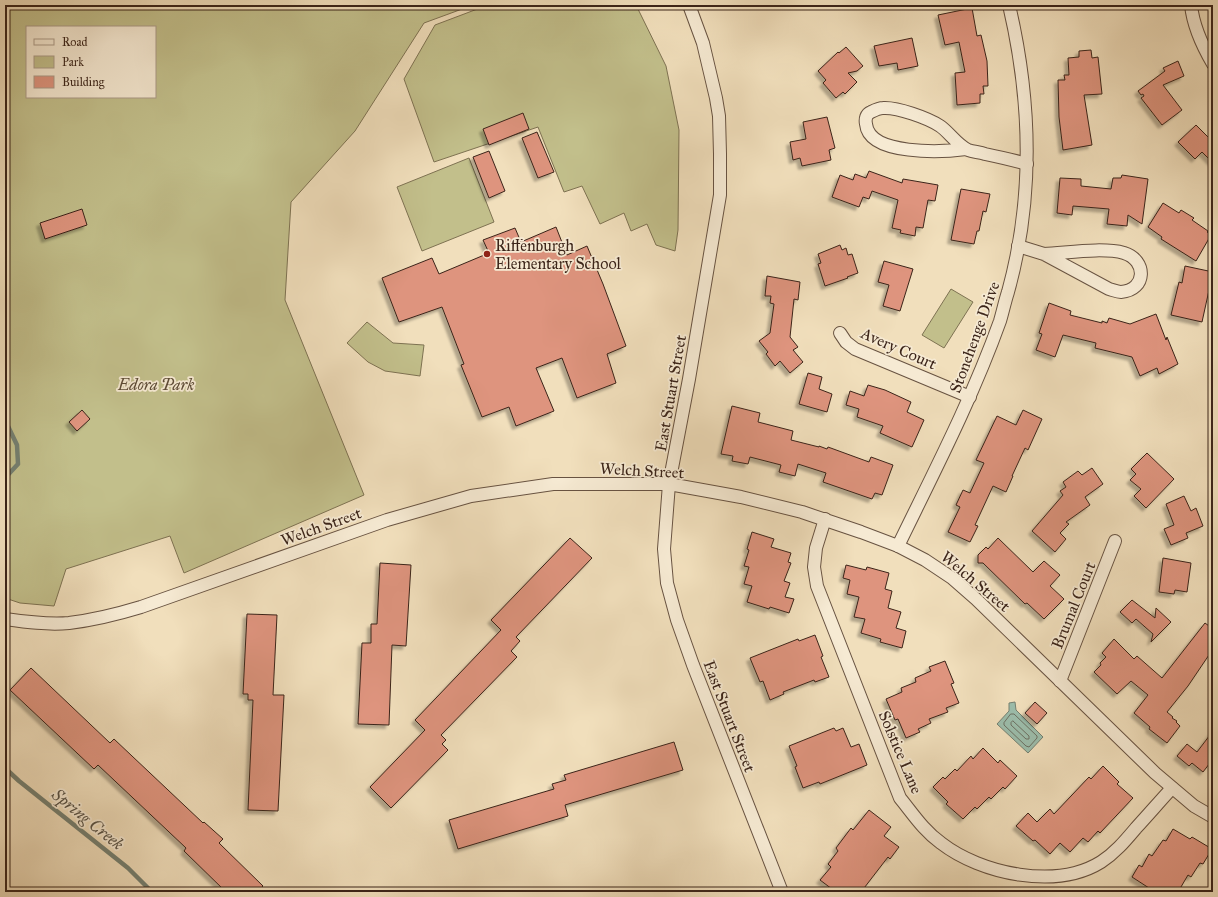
<svg xmlns="http://www.w3.org/2000/svg" width="1218" height="897" viewBox="0 0 1218 897" font-family="'IM FELL Great Primer',serif">
	<style>
		.green { fill: #c2bf8b; stroke: #7e7252; fill-rule: evenodd }
		.water { fill: #9cbdab; stroke: #758071 }
		.lines { fill: none; stroke-linecap: round; stroke-linejoin: round }
		.shore { stroke: #6c7062; stroke-width: 1 }
		.stream { stroke: #758071; stroke-width: 4.5 }
		.building { fill: #de947e; stroke: #3b2419; filter: url(#shadow) }
		.street-casing { stroke: #685342; stroke-width: 14 }
		.street { stroke: #f6ead3; stroke-width: 12 }
		.poi-dot { fill: #8f2418; stroke: #f6ead3; stroke-width: 1.5 }
		.labels { text-anchor: middle; stroke-width: 3.5; stroke-linejoin: round; paint-order: stroke }
		.poi-label { font-size: 16px; fill: #3b2419; stroke: #f6ead3; text-anchor: start }
		.street-label { font-size: 16px; fill: #3b2419; stroke: #f6ead3 }
		.park-label { font-size: 16px; font-style: italic; fill: #5d4b36; stroke: #f6ead3 }
		.water-label { font-size: 17px; font-style: italic; fill: #585245; stroke: #f6ead3 }
	</style>
	<defs>
		<filter id="shadow"><feDropShadow dx="-3.5" dy="3.5" stdDeviation="1" flood-color="#0004"/></filter>
	</defs>
	<rect width="100%" height="100%" fill="#f1dfbc"/>
	<filter id="stains"><feTurbulence type="fractalNoise" baseFrequency=".005" numOctaves="4"/><feColorMatrix values="0 0 0 0 .2 0 0 0 0 .09 0 0 0 0 .02 0 0 0 .5 -.17"/></filter>
	<radialGradient id="worn" r=".72"><stop offset=".6" stop-color="#630" stop-opacity="0"/><stop offset="1" stop-color="#630" stop-opacity=".3"/></radialGradient>
	<g class="green">
		<path d="M5,5h468l-49,18 -69,108 -64,71 -6,98 79,195 -180,78 -14,-37 -104,33 -12,37 -34,-3 -15,-5zM27,27h128v70h-128z"/>
		<polygon points="488,5 636,5 666,66 679,130 678,230 675,251 656,245 647,224 631,231 624,213 600,224 582,186 564,192 538,127 434,162 404,79 435,25"/>
		<polygon points="469,158 494,222 422,251 397,187"/>
		<polygon points="951,289 973,302 944,348 922,335"/>
		<polygon points="367,322 393,343 424,345 420,376 385,371 368,362 347,343"/>
	</g>
	<polygon class="water" points="1015,702 1016,710 1043,737 1028,753 997,724 1009,711 1009,703"/>
	<g class="lines">
		<g class="shore">
			<polygon points="1011,714 1014,714 1037,736 1037,738 1029,747 1026,746 1004,725 1004,723"/>
			<polygon points="1013,721 1029,736 1029,739 1026,739 1011,725 1011,723"/>
		</g>
		<g class="stream">
			<polyline points="5,420 17,445 18,464 5,478"/>
			<polyline points="5,768 19,781 128,868 152,892"/>
		</g>
	</g>
	<g class="building">
		<polygon points="972,8 977,36 981,35 987,61 988,86 983,86 984,94 980,94 980,103 957,105 955,73 965,72 959,42 945,45 938,15"/>
		<polygon points="912,38 918,66 898,70 897,63 879,66 874,46"/>
		<polygon points="846,47 863,66 857,71 848,73 857,82 845,94 843,92 836,98 823,83 826,80 818,71 838,52 839,53"/>
		<polygon points="1091,50 1092,58 1098,57 1102,94 1084,95 1092,145 1063,150 1059,117 1058,80 1065,80 1064,75 1069,75 1068,58 1079,57 1079,51"/>
		<polygon points="1178,61 1184,76 1163,85 1182,110 1162,125 1141,98 1144,96 1143,94 1141,95 1138,91 1165,71 1163,68"/>
		<polygon points="523,113 529,129 489,145 483,129"/>
		<polygon points="827,117 835,148 829,150 831,160 802,166 800,158 793,160 790,142 806,139 803,122"/>
		<polygon points="1196,125 1213,142 1213,163 1202,152 1195,159 1178,142"/>
		<polygon points="537,132 554,172 538,178 522,138"/>
		<polygon points="489,151 505,191 489,198 473,157"/>
		<polygon points="869,171 902,183 903,179 938,185 935,201 928,200 923,228 916,227 915,236 900,233 901,230 892,228 898,200 872,191 869,199 863,197 859,207 832,197 840,175 853,180 855,174 866,178"/>
		<polygon points="1122,175 1148,179 1142,224 1128,215 1127,226 1107,224 1109,209 1073,206 1072,215 1057,213 1060,178 1081,179 1081,186 1111,189 1113,178 1121,178"/>
		<polygon points="961,189 990,194 986,212 983,211 979,231 977,231 974,244 951,240"/>
		<polygon points="1163,203 1179,213 1181,210 1194,218 1192,220 1208,231 1207,232 1211,235 1196,261 1161,239 1162,237 1148,227"/>
		<polygon points="82,209 87,225 45,239 40,223"/>
		<polygon points="556,227 567,255 587,246 603,284 626,346 607,354 616,383 577,398 562,358 536,368 554,411 516,426 509,407 482,417 461,365 464,364 442,307 399,322 382,278 432,258 439,274 489,253 483,240 515,228 521,242"/>
		<polygon points="840,245 842,250 846,248 848,255 852,254 858,273 847,277 848,278 825,286 818,264 821,263 818,254"/>
		<polygon points="884,261 913,269 900,311 883,306 889,285 878,282"/>
		<polygon points="1185,266 1213,272 1202,322 1171,315 1179,282 1182,283"/>
		<polygon points="767,276 800,282 798,300 794,299 790,337 798,347 793,350 803,362 790,373 780,361 775,366 766,354 768,352 759,341 770,333 774,304 770,303 771,296 765,296"/>
		<polygon points="1049,303 1071,311 1070,315 1102,323 1102,321 1107,323 1109,318 1130,324 1156,314 1166,340 1167,337 1178,364 1159,374 1157,368 1140,376 1132,357 1095,348 1096,343 1063,335 1055,357 1036,350 1042,334 1039,333"/>
		<polygon points="808,373 822,377 819,389 832,394 827,412 799,404"/>
		<polygon points="868,385 885,390 911,402 907,412 924,420 912,447 880,433 883,426 857,417 859,409 846,405 850,391 864,396"/>
		<polygon points="732,406 760,413 758,422 793,431 791,440 819,447 819,446 827,449 828,447 869,462 871,457 893,465 882,495 875,493 872,499 823,482 826,473 798,464 795,476 779,472 781,465 750,457 748,464 732,461 733,456 721,454"/>
		<polygon points="82,410 90,419 77,431 69,422"/>
		<polygon points="1023,410 1042,419 1028,450 1025,448 1012,476 1013,476 1006,492 993,486 975,525 978,526 970,542 948,532 960,507 956,505 963,490 970,493 984,463 976,460 997,416 1016,425"/>
		<polygon points="1147,453 1174,479 1146,508 1134,496 1141,489 1130,480 1136,474 1131,469"/>
		<polygon points="1092,468 1103,484 1085,497 1090,505 1066,522 1069,524 1060,533 1066,539 1055,552 1032,531 1063,495 1060,491 1066,487 1063,482 1078,471 1082,475"/>
		<polygon points="1184,496 1191,511 1196,508 1203,526 1186,533 1188,538 1171,545 1164,529 1174,525 1166,504"/>
		<polygon points="752,532 774,539 771,547 791,553 788,562 791,563 784,581 790,583 785,597 794,599 789,613 770,607 769,609 747,602 752,586 744,584 749,567 744,566 749,550 747,549"/>
		<polygon points="570,538 592,558 516,637 520,641 511,651 517,657 441,735 446,740 442,744 448,750 391,808 370,787 425,730 415,720 501,630 491,620"/>
		<polygon points="998,538 1033,572 1044,561 1060,575 1050,586 1064,599 1044,619 1027,603 1025,604 983,563 978,563 978,555 986,547 988,549"/>
		<polygon points="1163,558 1191,563 1187,592 1175,590 1174,594 1159,592"/>
		<polygon points="380,563 411,565 406,646 392,645 389,725 358,724 362,643 371,643 371,624 377,624"/>
		<polygon points="846,565 866,570 867,567 889,573 885,589 892,591 888,608 901,612 896,628 906,631 902,648 880,642 881,639 861,633 865,619 854,617 859,597 847,594 850,580 843,578"/>
		<polygon points="1132,600 1155,618 1156,608 1171,622 1151,642 1153,634 1136,619 1132,623 1120,612"/>
		<polygon points="247,614 277,615 273,695 284,695 278,811 248,810 253,700 248,700 248,694 243,694"/>
		<polygon points="1205,623 1213,629 1213,649 1188,686 1167,712 1173,717 1172,718 1177,721 1176,722 1180,726 1167,743 1149,729 1150,727 1134,713 1148,695 1131,681 1117,694 1094,672 1101,665 1100,663 1106,657 1102,653 1114,639 1134,659 1137,656 1162,678"/>
		<polygon points="815,635 823,656 821,657 829,677 815,682 814,680 783,692 784,694 770,700 763,681 760,682 750,658 798,639 799,641"/>
		<polygon points="945,661 954,683 951,684 959,703 946,708 948,712 929,719 931,723 918,729 920,732 906,738 898,719 895,720 886,699 902,692 901,688 916,682 915,678 931,671 929,667"/>
		<polygon points="31,668 110,743 114,739 203,823 204,822 223,839 219,843 263,886 257,892 226,892 184,851 186,848 98,765 94,769 10,690"/>
		<polygon points="1035,702 1047,713 1037,724 1025,713"/>
		<polygon points="834,728 836,731 843,728 851,747 859,744 867,765 820,784 819,782 803,788 795,767 797,766 789,746"/>
		<polygon points="1213,731 1213,759 1203,772 1192,763 1189,766 1177,756 1187,744 1197,752"/>
		<polygon points="674,742 683,770 565,805 568,816 458,849 449,820 554,789 552,784 566,780 564,775"/>
		<polygon points="983,748 998,763 1000,760 1017,776 1005,789 1003,787 991,799 989,797 977,809 975,807 963,819 946,804 948,802 933,787 943,777 945,779 955,769 957,771 971,756 973,759"/>
		<polygon points="1103,766 1119,782 1117,784 1133,798 1100,833 1098,831 1088,842 1083,838 1070,852 1060,843 1050,854 1035,840 1033,841 1016,826 1028,813 1037,822 1050,809 1054,814 1089,777 1091,779"/>
		<polygon points="869,810 891,827 884,836 899,847 890,859 888,857 861,892 836,892 820,880 831,867 828,864 838,851 836,848 851,828 853,830"/>
		<polygon points="1173,829 1190,839 1192,837 1212,849 1203,864 1200,863 1191,877 1188,875 1178,892 1146,892 1149,888 1132,877 1139,865 1142,867 1149,854 1152,856 1163,840 1166,841"/>
	</g>
	<g class="lines">
		<defs>
			<g id="street">
				<polyline points="689,5 703,43 716,98 719,116 720,154 720,195 689,379 669,484 664,549 667,583 677,620 693,665 782,892"/>
				<path d="M1191,5c2,20 12,42 22,59"/>
				<path d="M966,149c-23,3 -97,7 -100,-25 -1,-5 0,-10 5,-12 4,-2 8,-4 12,-4 14,-1 45,10 57,18 9,6 17,19 28,24 5,2 12,2 17,4 14,3 28,6 42,10"/>
				<path d="M1018,246l26,8 65,35c4,1 8,3 12,3 26,-2 26,-32 3,-39 -22,-6 -57,0 -80,1"/>
				<polyline points="840,333 846,342 855,349 970,397"/>
				<path d="M825,519l-9,29 -2,19 3,19 83,212c13,16 24,33 41,45 40,31 115,47 160,19 14,-9 24,-21 35,-34 12,-13 24,-27 36,-40"/>
				<path d="M898,546c36,-74 74,-147 102,-225 3,-10 5,-20 8,-29 26,-94 23,-193 1,-287"/>
				<path d="M5,619c21,3 43,6 64,4 25,-3 49,-9 72,-16l246,-87 84,-24 82,-12h116l72,13 61,15 59,20 37,14 27,14 27,18 24,21 179,174 39,33 19,11"/>
				<polyline points="1060,681 1115,541"/>
			</g>
		</defs>
		<use href="#street" class="street-casing"/>
		<use href="#street" class="street"/>
	</g>
	<circle class="poi-dot" cx="487" cy="254" r="4"/>
	<g class="labels">
		<g class="poi-label">
			<text x="495" y="251">Riffenburgh<tspan x="495" dy="18">Elementary School</tspan></text>
		</g>
		<g class="street-label">
			<text transform="translate(974 337) rotate(-70)" y="6">Stonehenge Drive</text>
			<text transform="translate(899 348) rotate(24)" y="6">Avery Court</text>
			<text transform="translate(670 393) rotate(-80)" y="6">East Stuart Street</text>
			<text transform="translate(642 470) rotate(3)" y="6">Welch Street</text>
			<text transform="translate(321 526) rotate(-20)" y="6">Welch Street</text>
			<text transform="translate(976 581) rotate(40)" y="6">Welch Street</text>
			<text transform="translate(1073 605) rotate(-68)" y="6">Brumal Court</text>
			<text transform="translate(730 716) rotate(69)" y="6">East Stuart Street</text>
			<text transform="translate(901 752) rotate(67)" y="6">Solstice Lane</text>
		</g>
		<g class="park-label">
			<text x="156" y="390">Edora Park</text>
		</g>
		<g class="water-label">
			<text transform="translate(88 819) rotate(39)" y="6">Spring Creek</text>
		</g>
	</g>
	<rect width="1218" height="897" fill="none" stroke="#f1dfbc" stroke-width="20"/>
	<rect x="6" y="6" width="1206" height="885" fill="none" stroke="#3b2419" stroke-width="2"/>
	<rect x="10" y="10" width="1198" height="877" fill="none" stroke="#3b2419"/>
	<rect x="26" y="26" width="130" height="72" fill="#f6ead3" stroke="#ab9b89"/>
	<rect x="34" y="39" width="20" height="6" fill="#f6ead3" stroke="#ab9b89"/>
	<text x="62" y="46" font-size="12" fill="#3b2419">Road</text>
	<rect x="34" y="56" width="20" height="12" fill="#c2bf8b" stroke="#ab9b89"/>
	<text x="62" y="66" font-size="12" fill="#3b2419">Park</text>
	<rect x="34" y="76" width="20" height="12" fill="#de947e" stroke="#ab9b89"/>
	<text x="62" y="86" font-size="12" fill="#3b2419">Building</text>
	<rect width="100%" height="100%" filter="url(#stains)"/>
	<rect width="100%" height="100%" fill="url(#worn)"/>
</svg>
